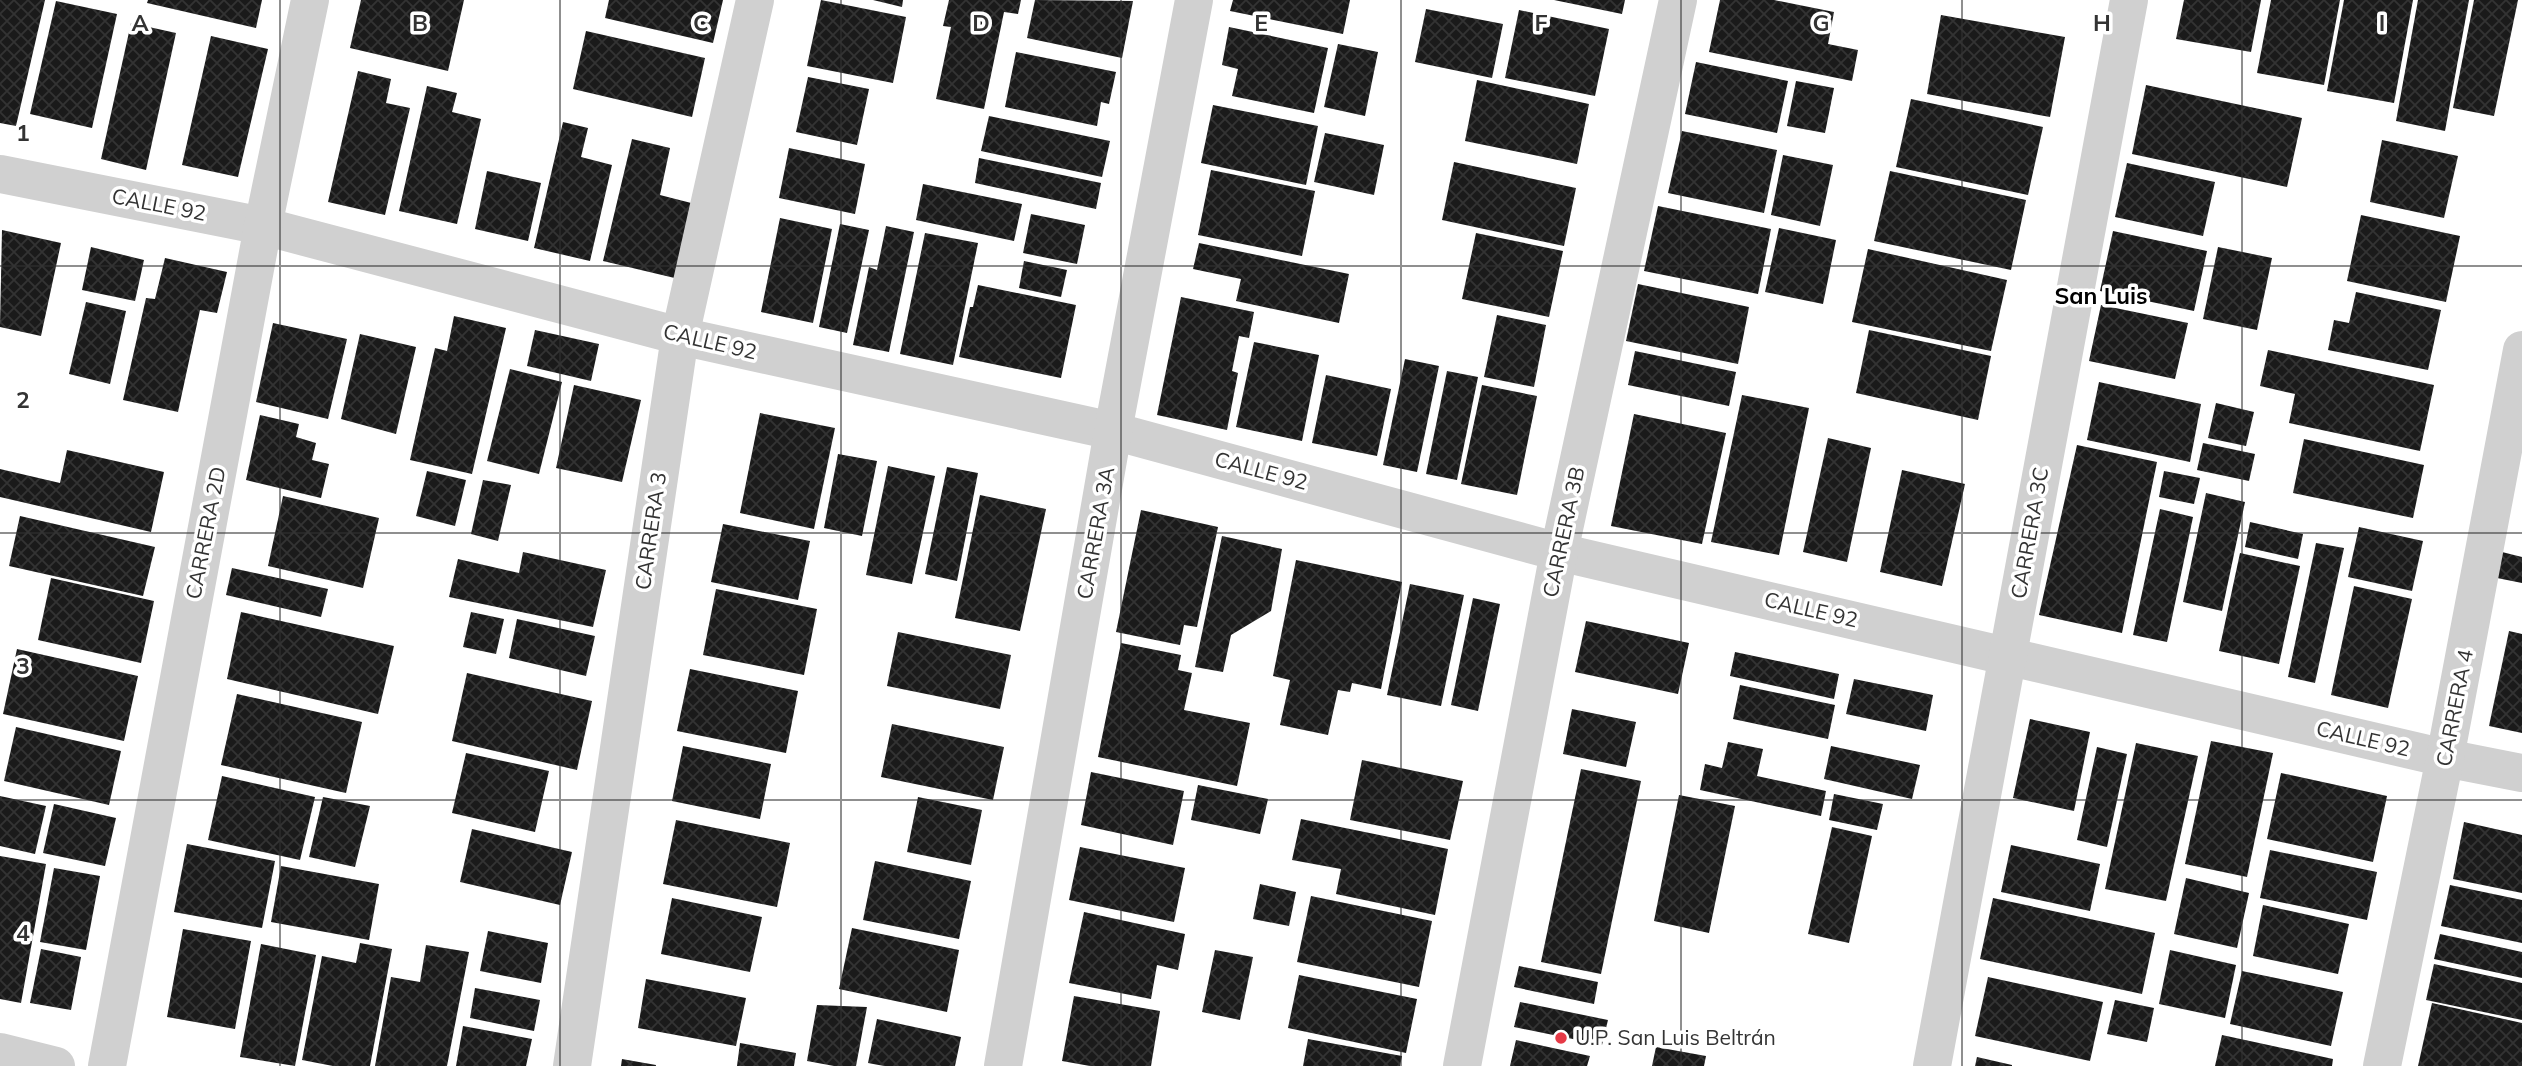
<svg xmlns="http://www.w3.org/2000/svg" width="2522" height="1066" viewBox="0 0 2522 1066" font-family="Mulish,sans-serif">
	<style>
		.building { fill: url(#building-cross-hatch) }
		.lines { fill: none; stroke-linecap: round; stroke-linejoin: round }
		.minor { stroke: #d0d0d0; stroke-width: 38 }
		.grid { fill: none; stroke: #333; stroke-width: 2; stroke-opacity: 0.55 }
		.poi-dot { fill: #e63946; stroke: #fff; stroke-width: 2.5 }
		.labels { text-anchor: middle; stroke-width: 7; stroke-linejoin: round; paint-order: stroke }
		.street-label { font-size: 21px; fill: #333; stroke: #fff }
		.poi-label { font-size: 21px; fill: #333; stroke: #fff; text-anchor: start }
		.neighbourhood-label { font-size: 23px; font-weight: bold; fill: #000; stroke: #fff }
		.grid-label { font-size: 23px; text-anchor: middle; font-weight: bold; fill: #333; stroke: #fff; stroke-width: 7; stroke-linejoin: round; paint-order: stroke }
	</style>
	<defs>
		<pattern id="building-cross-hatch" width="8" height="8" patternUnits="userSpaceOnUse" patternTransform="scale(1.75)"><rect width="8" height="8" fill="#1a1a1a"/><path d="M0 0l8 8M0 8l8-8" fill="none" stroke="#333"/></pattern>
	</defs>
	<rect width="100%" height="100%" fill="#fff"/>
	<g class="building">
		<polygon points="0,0 45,0 16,126 0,123"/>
		<polygon points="148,0 262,0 256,28 147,3"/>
		<polygon points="361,0 464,0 448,71 350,48"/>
		<polygon points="609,0 723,0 713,43 605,18"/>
		<polygon points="821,0 906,17 893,83 807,66"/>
		<polygon points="873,0 903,0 902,7"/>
		<polygon points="949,0 1021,0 1018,14 1004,12 984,109 936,99 951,27 943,26"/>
		<polygon points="1035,0 1133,1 1122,58 1027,38"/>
		<polygon points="1233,0 1350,0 1343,34 1230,11"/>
		<polygon points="1554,0 1625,0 1622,14"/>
		<polygon points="1720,0 1774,0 1834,12 1828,44 1858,50 1852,81 1709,52"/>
		<polygon points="2184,0 2261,0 2251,52 2176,39"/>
		<polygon points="2271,0 2340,0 2324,85 2257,73"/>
		<polygon points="2344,0 2413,0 2394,103 2327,91"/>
		<polygon points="2418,0 2469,0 2445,131 2396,121"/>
		<polygon points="2474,0 2518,0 2494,116 2453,108"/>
		<polygon points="56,1 117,14 92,128 30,114"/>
		<polygon points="1426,9 1503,24 1492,78 1415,62"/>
		<polygon points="1519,10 1609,29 1595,96 1505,78"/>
		<polygon points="1941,15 2065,37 2050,117 1927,94"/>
		<polygon points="131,23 176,33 146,170 101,159"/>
		<polygon points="1229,27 1328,48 1314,113 1232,96 1238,69 1222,65"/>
		<polygon points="586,31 705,58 692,117 573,89"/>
		<polygon points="211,36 268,49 238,177 182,165"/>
		<polygon points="1338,44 1378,52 1365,116 1324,107"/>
		<polygon points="1016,52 1116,72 1109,104 1101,102 1097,126 1005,107"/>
		<polygon points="1696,62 1788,81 1777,133 1685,114"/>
		<polygon points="358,71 391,79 386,103 410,108 385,215 328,202"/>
		<polygon points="808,77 869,89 857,145 796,132"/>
		<polygon points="1477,80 1589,104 1577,164 1465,141"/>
		<polygon points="1796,81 1834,88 1825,133 1787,126"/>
		<polygon points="2146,85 2302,118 2287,187 2132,154"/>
		<polygon points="427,86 457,93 452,112 481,119 457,224 399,211"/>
		<polygon points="1911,99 2043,127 2028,195 1896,167"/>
		<polygon points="1213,105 1318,126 1306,185 1201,163"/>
		<polygon points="989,116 1110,141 1102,177 981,151"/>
		<polygon points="563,122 588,128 581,157 612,165 590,261 534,248"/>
		<polygon points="1682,131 1777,150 1764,213 1668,193"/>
		<polygon points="1325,133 1384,145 1374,195 1314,182"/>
		<polygon points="632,139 670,148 660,195 699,205 683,280 603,261"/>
		<polygon points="2382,140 2458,156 2444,218 2370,202"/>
		<polygon points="789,148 865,164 855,214 779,198"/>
		<polygon points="1783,155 1833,165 1820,226 1771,215"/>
		<polygon points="979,158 1101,183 1096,209 975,183"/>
		<polygon points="1454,162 1576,188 1564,246 1442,220"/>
		<polygon points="2127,163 2215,182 2203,236 2115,217"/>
		<polygon points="1211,170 1315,191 1302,256 1198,235"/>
		<polygon points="487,171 541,183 528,241 475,229"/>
		<polygon points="1890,171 2026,200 2011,270 1874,241"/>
		<polygon points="923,184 1022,204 1014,241 916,220"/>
		<polygon points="1658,206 1771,229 1758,294 1644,271"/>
		<polygon points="1031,214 1085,225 1077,264 1023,253"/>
		<polygon points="2361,215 2460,236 2446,302 2347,281"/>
		<polygon points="780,218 832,229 813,323 761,312"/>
		<polygon points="840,224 869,230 847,333 819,327"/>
		<polygon points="886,226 914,232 889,352 853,345 869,267 877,270"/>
		<polygon points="1779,228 1836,240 1823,304 1765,292"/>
		<polygon points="2,230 61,243 41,336 0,327"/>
		<polygon points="2113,231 2207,251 2194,311 2100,291"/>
		<polygon points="925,233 978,243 953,365 900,354"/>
		<polygon points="1476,233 1563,251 1549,317 1462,299"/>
		<polygon points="1199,243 1349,274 1339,323 1236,301 1241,279 1193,269"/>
		<polygon points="91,247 144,260 135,301 82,290"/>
		<polygon points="2218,247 2272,258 2257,330 2203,319"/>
		<polygon points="1868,249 2007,280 1991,351 1852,322"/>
		<polygon points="165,258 227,272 217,313 200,310 178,412 123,400 146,298 155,299"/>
		<polygon points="1024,261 1067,270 1061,297 1019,288"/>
		<polygon points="1638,284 1749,307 1738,364 1626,341"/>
		<polygon points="978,285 1076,305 1061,378 959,357 970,307 973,307"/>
		<polygon points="2356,292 2441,310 2428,370 2328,350 2334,320 2349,323"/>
		<polygon points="1181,297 1254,312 1249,338 1239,336 1232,371 1238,373 1227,430 1157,415"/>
		<polygon points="86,302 126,311 110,384 69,374"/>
		<polygon points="2101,305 2188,323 2175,379 2089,361"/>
		<polygon points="1497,315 1546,325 1534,387 1484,377"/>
		<polygon points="454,316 506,328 472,474 410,460 435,348 447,351"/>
		<polygon points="273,323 347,339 328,419 256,402"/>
		<polygon points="535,330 599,344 591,381 527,366"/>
		<polygon points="1869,330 1991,356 1978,420 1856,393"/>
		<polygon points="360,334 416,347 396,434 341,419"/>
		<polygon points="1254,342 1319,355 1302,441 1236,427"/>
		<polygon points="2268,350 2434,385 2420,451 2289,423 2295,394 2260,386"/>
		<polygon points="1635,351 1736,372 1729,406 1628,385"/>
		<polygon points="1405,359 1439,366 1417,472 1383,465"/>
		<polygon points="510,369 562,382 539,474 487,461"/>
		<polygon points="1447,371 1478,377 1457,480 1426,474"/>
		<polygon points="1326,375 1391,389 1377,456 1312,443"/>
		<polygon points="2099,382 2201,404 2190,462 2087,440"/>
		<polygon points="574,385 641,400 622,482 556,468"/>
		<polygon points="1482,385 1537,396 1517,495 1461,484"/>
		<polygon points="1742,395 1809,408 1779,555 1711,542"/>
		<polygon points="2216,403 2254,412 2246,446 2208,438"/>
		<polygon points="760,413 835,428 814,529 740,513"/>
		<polygon points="1634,414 1726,433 1702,544 1611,526"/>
		<polygon points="260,415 299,424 296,437 316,443 312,460 329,464 321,498 246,480"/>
		<polygon points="1828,438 1871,448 1847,562 1803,552"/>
		<polygon points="2304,439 2424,465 2413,518 2293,493"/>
		<polygon points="2203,443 2255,454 2249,481 2197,470"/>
		<polygon points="2077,445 2157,462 2122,633 2039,615"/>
		<polygon points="67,450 164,472 151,532 0,497 0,469 60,483"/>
		<polygon points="838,454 877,461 862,536 824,528"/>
		<polygon points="888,466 935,476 912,584 866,575"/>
		<polygon points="947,467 978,473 957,581 925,574"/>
		<polygon points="1902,470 1965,484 1942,586 1880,572"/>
		<polygon points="427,471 466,480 455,526 416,516"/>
		<polygon points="2164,471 2200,478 2194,504 2159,497"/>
		<polygon points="483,480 511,485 498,541 471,534"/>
		<polygon points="2206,493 2245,502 2222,611 2183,602"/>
		<polygon points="980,495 1046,509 1020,631 955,618"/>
		<polygon points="283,496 379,518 363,588 268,566"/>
		<polygon points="2160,509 2193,517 2167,642 2133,635"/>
		<polygon points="1141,510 1218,527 1197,627 1184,625 1180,645 1116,632"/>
		<polygon points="20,516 155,547 143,596 9,566"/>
		<polygon points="2250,522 2303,534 2298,559 2245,547"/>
		<polygon points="723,524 810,541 798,600 711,582"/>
		<polygon points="2359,527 2423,541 2412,591 2348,577"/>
		<polygon points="1222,536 1282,549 1271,611 1231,635 1223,672 1195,667"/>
		<polygon points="2316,543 2344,548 2315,683 2288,677"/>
		<polygon points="2498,551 2522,557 2522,583 2492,577"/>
		<polygon points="523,552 606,570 593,627 449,597 458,559 519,573"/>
		<polygon points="2240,553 2300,566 2279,664 2219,651"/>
		<polygon points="1296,560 1402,582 1381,689 1352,683 1350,692 1338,690 1328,735 1280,725 1290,680 1273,676"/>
		<polygon points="232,568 328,589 321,617 226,595"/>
		<polygon points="51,578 154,601 141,663 38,640"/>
		<polygon points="1410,584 1464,595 1441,706 1387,695"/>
		<polygon points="2354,586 2412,599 2388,708 2331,695"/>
		<polygon points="716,589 817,609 804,675 703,655"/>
		<polygon points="1473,598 1500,604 1478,711 1451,705"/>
		<polygon points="241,612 394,646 378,714 227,679"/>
		<polygon points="471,612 504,619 496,654 463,647"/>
		<polygon points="517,619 595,636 586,676 509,658"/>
		<polygon points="1586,621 1689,643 1678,694 1575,672"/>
		<polygon points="2509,631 2522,634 2522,733 2489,726"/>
		<polygon points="898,632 1011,655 1000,709 887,686"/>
		<polygon points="1121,643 1181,655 1178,670 1192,673 1184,710 1250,723 1237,786 1098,757"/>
		<polygon points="17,649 138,676 124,741 3,714"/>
		<polygon points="1735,652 1839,674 1834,699 1730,676"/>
		<polygon points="690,669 798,691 786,753 677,731"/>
		<polygon points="467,673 592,701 577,770 452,741"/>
		<polygon points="1854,679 1933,695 1926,731 1846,714"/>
		<polygon points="1740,685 1835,705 1828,739 1733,719"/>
		<polygon points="237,694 362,722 346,793 221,765"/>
		<polygon points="1572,709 1636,722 1626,767 1563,754"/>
		<polygon points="2030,719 2090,732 2074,811 2013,798"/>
		<polygon points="892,724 1004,747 993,800 881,777"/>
		<polygon points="16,727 121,751 109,805 4,781"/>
		<polygon points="2211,741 2273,753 2247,877 2185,864"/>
		<polygon points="1728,742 1763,749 1757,776 1826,791 1821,816 1700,790 1705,764 1722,768"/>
		<polygon points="2136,743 2198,756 2166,901 2105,889"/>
		<polygon points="683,746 771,764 760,819 672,801"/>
		<polygon points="1831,746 1920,765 1912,799 1824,779"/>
		<polygon points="2097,747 2127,754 2107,847 2077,840"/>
		<polygon points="466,753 549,771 535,832 452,813"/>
		<polygon points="1362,760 1463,781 1450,840 1350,820"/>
		<polygon points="1581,769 1641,781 1601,974 1541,962"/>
		<polygon points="1091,772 1184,791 1173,845 1081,825"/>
		<polygon points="2281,773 2387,796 2373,862 2267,839"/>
		<polygon points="222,776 315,797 300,860 208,840"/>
		<polygon points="1198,785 1268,799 1260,834 1191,820"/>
		<polygon points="1834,794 1883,804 1877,830 1829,820"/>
		<polygon points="1679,795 1735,806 1709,933 1654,921"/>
		<polygon points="0,796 46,806 35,854 0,846"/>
		<polygon points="323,797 370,806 355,867 309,857"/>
		<polygon points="918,797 982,810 971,865 907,852"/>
		<polygon points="54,804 116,818 105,866 43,853"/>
		<polygon points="1301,819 1448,849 1435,915 1336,894 1341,869 1292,860"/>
		<polygon points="676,820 790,843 777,907 663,884"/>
		<polygon points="2464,822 2522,835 2522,893 2453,879"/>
		<polygon points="1832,827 1872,836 1849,943 1808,934"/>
		<polygon points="472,829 572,852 560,905 460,882"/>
		<polygon points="187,844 275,861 262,928 174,912"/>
		<polygon points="2011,845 2100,864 2090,911 2001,892"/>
		<polygon points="1080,847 1185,868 1174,922 1069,900"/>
		<polygon points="2270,850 2377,872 2367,920 2260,898"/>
		<polygon points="0,856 46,864 21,1003 0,999"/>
		<polygon points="875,861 971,881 959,939 863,920"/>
		<polygon points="281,866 379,884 369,940 271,922"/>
		<polygon points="54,868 100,876 86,950 40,942"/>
		<polygon points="2186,878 2249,893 2237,948 2174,934"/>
		<polygon points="1260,884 1296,892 1289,926 1253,919"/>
		<polygon points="2450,885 2522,900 2522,943 2441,926"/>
		<polygon points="1311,896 1432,921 1419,987 1297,962"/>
		<polygon points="672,898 762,917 750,972 661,954"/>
		<polygon points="1993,898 2155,933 2142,994 1980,959"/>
		<polygon points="2263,905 2349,924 2338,974 2253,956"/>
		<polygon points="1084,912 1185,934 1178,970 1157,965 1151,999 1069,983"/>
		<polygon points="852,928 959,950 947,1012 839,989"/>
		<polygon points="183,929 251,941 235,1029 167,1017"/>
		<polygon points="488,931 548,943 541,983 480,971"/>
		<polygon points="2440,934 2522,952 2522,978 2434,959"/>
		<polygon points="360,943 392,949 370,1066 333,1066 302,1060 322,956 356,963"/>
		<polygon points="261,944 316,955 295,1066 240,1057"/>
		<polygon points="426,945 469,952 447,1066 375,1066 391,977 420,982"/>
		<polygon points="41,949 81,957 71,1010 30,1003"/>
		<polygon points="1215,950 1253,957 1240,1020 1202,1012"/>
		<polygon points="2170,950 2236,965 2225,1018 2159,1004"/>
		<polygon points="2434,964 2522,983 2522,1020 2426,1000"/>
		<polygon points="1519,966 1598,982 1594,1004 1514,987"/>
		<polygon points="2242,971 2343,992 2331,1046 2230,1024"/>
		<polygon points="1299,975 1417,999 1406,1053 1288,1028"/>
		<polygon points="1988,977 2103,1002 2090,1061 1975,1036"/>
		<polygon points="646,979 746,998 736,1046 638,1028"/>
		<polygon points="475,988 540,1000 534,1031 470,1018"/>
		<polygon points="1074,996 1160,1011 1151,1066 1090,1066 1062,1061"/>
		<polygon points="2115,1000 2154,1008 2147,1042 2107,1034"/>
		<polygon points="1520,1002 1608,1020 1602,1045 1514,1027"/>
		<polygon points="2432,1003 2522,1023 2522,1066 2418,1066"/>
		<polygon points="817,1005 867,1007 856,1066 834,1066 807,1061"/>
		<polygon points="877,1019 961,1037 955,1066 884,1066 868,1063"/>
		<polygon points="463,1026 532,1039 526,1066 456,1066"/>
		<polygon points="2222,1035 2333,1059 2332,1066 2215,1066"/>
		<polygon points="1308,1039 1402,1056 1400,1066 1303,1066"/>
		<polygon points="1516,1040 1590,1056 1587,1066 1510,1066"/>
		<polygon points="740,1043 796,1053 794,1066 737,1066"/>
		<polygon points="1656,1047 1706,1056 1704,1066 1652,1066"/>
		<polygon points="1977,1057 2012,1065 2012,1066 1975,1066"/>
		<polygon points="622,1059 656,1065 656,1066 621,1066"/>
	</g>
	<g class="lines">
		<g class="minor">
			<polyline points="0,174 263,226 680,336 1113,431 1559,552 2445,758 2522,773"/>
			<polyline points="0,1052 56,1066"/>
			<polyline points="107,1066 263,226 310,0"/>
			<polyline points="572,1066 680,336 755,0"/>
			<polyline points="1003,1066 1113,431 1194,0"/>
			<polyline points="1462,1066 1559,552 1678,0"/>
			<polyline points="1932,1066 2129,0"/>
			<polyline points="2382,1066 2445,758 2522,350"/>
		</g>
	</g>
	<path class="grid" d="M280,0v1066M560,0v1066M841,0v1066M1121,0v1066M1401,0v1066M1681,0v1066M1962,0v1066M2242,0v1066M0,266h2522M0,533h2522M0,800h2522"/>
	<circle class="poi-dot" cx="1561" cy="1038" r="7"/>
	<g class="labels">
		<g class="street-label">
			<text transform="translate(159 205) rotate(11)" y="7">CALLE 92</text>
			<text transform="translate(710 342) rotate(13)" y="7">CALLE 92</text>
			<text transform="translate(1261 471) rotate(15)" y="7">CALLE 92</text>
			<text transform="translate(651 531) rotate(-82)" y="7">CARRERA 3</text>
			<text transform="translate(1564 532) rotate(-78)" y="7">CARRERA 3B</text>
			<text transform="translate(206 533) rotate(-79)" y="7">CARRERA 2D</text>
			<text transform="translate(1096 533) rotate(-80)" y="7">CARRERA 3A</text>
			<text transform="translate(2030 533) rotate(-80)" y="7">CARRERA 3C</text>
			<text transform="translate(1811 610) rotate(13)" y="7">CALLE 92</text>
			<text transform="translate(2455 708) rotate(-79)" y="7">CARRERA 4</text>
			<text transform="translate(2363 739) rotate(13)" y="7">CALLE 92</text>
		</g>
		<g class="poi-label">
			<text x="1575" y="1045">U.P. San Luis Beltrán</text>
		</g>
		<g class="neighbourhood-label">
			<text x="2101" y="304">San Luis</text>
		</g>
	</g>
	<g class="grid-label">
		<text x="140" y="31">A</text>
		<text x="420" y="31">B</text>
		<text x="701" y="31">C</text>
		<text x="981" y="31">D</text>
		<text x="1261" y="31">E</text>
		<text x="1541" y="31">F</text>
		<text x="1821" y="31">G</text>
		<text x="2102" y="31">H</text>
		<text x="2382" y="31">I</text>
		<text x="23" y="141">1</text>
		<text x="23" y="408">2</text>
		<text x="23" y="674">3</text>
		<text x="23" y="941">4</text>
	</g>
</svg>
